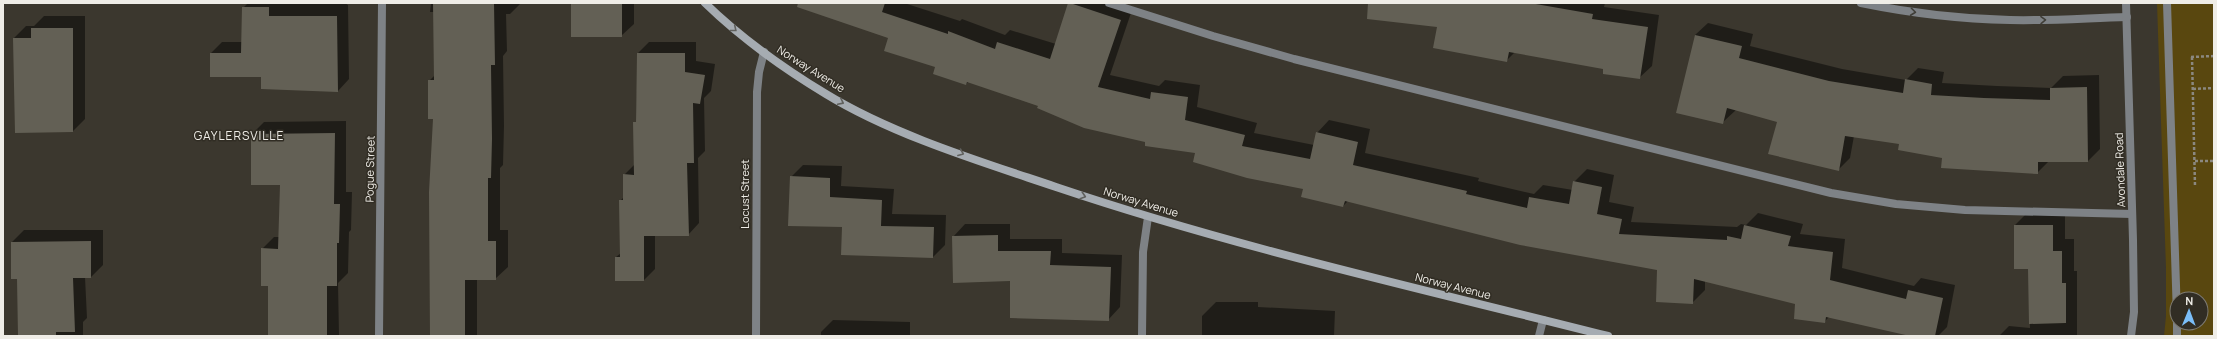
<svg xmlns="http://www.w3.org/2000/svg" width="2217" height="339" viewBox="0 0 2217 339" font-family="Manrope,sans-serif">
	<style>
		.green { fill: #59470f; fill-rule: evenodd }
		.shadow { fill: #0007 }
		.building { fill: #636055 }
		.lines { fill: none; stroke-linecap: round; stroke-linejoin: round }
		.path { stroke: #8b8880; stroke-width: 2.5; stroke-dasharray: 3 2; stroke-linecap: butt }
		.lane { stroke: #7e8286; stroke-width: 8 }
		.street { stroke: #7e8286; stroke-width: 8 }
		.secondary { stroke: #a6acb2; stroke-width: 8 }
		.oneway { stroke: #403e38 }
		.oneway2 { stroke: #60605d }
		.labels { text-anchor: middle; stroke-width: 3; stroke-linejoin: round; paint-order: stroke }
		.street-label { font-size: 11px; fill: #efede7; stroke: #312d24 }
		.neighbourhood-label { font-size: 12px; letter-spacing: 1px; fill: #efede7; stroke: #312d24 }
	</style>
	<rect width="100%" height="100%" fill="#3b372e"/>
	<path class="green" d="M2157,3h57v333h-50l2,-20v-48zM2177,299h24v24h-24z"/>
	<g class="shadow">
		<polygon points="248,3 345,3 348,5 349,79 338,91 262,76 211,53 222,42 242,42 243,8"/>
		<polygon points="431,3 521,3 510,14 506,14 507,51 503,56 504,126 503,165 500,168 500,230 508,230 508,267 495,279 477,279 477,336 431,336 434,118 429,81 435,75 434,12 430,12"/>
		<polygon points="572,3 634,3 634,24 621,36"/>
		<polygon points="814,3 904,3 960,21 962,19 1005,35 1010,30 1056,44 1069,3 1120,3 1133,7 1110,75 1159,86 1165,80 1200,85 1197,107 1257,123 1254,133 1314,145 1317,133 1329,120 1370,129 1365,153 1479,178 1478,181 1534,194 1543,185 1573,190 1574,182 1587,169 1614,175 1609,202 1634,207 1631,222 1737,227 1741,224 1746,225 1758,213 1803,224 1800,234 1845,239 1842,268 1914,286 1921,278 1955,285 1947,327 1938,336 1918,336 1830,316 1825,321 1796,303 1705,281 1705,290 1692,303 1658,269 1348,201 1343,206 1304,188 1197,152 1146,141 969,81 966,84 890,38"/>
		<polygon points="1385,3 1605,3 1604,7 1659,15 1652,66 1639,78 1605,68 1515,52 1506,61 1438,26"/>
		<polygon points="44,16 85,16 85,119 73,131 14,38 26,26 34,26"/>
		<polygon points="1708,23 1753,34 1750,46 1842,69 1906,80 1918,68 1944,72 1942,83 1997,86 2051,88 2063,76 2099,75 2100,149 2088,161 2049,161 2037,173 1943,157 1900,143 1854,136 1850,158 1838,170 1778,121 1736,110 1723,122 1695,35"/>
		<polygon points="649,42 696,42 696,61 715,64 711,91 704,98 705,151 698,158 699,223 688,235 655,235 655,269 644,280 616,257 621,253 620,201 624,197 624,175 635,164 638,53"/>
		<polygon points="346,121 346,192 352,192 351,230 349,232 348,273 338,283 339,335 269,336 269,285 262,249 274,237 279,237 281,184 252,134 264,122"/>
		<polygon points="803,165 842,166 841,186 894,189 892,214 946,215 945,245 933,257 843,226 791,177"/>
		<polygon points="2027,213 2065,214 2065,239 2074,239 2074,271 2077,271 2077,336 1999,336 2009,326 2030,328 2029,268 2014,226"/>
		<polygon points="965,224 1010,224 1010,239 1062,239 1062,253 1122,255 1120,307 1108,320 1011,280 953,237"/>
		<polygon points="24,230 103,230 103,265 91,277 85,277 87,318 83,322 83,336 19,336 18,278 12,242"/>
		<polygon points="1216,302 1258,302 1258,307 1335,311 1334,336 1202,336 1202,316"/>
		<polygon points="833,320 910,322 910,336 821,336 821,332"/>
	</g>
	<g class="building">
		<polygon points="433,3 494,3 495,65 491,65 492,139 491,178 488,178 488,241 496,241 496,280 465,280 465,336 430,336 429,192 433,119 428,119 428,80 434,80"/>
		<rect x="571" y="3" width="51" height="34"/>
		<polygon points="798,3 885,3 882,12 948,34 948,31 995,49 997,42 1050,59 1068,3 1070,3 1121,20 1098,87 1150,99 1151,92 1188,97 1185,120 1245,135 1242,146 1310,159 1316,132 1358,142 1353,165 1467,191 1466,194 1527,208 1529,197 1569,204 1573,181 1602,187 1597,214 1622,219 1619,234 1727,240 1727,236 1741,239 1744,225 1791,236 1788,246 1833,252 1830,280 1906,299 1908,290 1943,298 1935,336 1910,336 1826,317 1825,323 1794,319 1795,304 1694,279 1693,304 1656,302 1657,270 1520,245 1345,201 1343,207 1301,197 1303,189 1247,178 1193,162 1195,153 1145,146 1145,142 1084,128 1037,108 1038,106 967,82 966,85 933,74 935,67 884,51 888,38 797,7"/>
		<polygon points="1368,3 1530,3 1593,14 1592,19 1648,27 1640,79 1603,74 1603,69 1509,52 1507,62 1433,48 1437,27 1367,19"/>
		<polygon points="242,7 269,7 269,16 337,16 338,92 261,89 261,77 210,77 210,53 241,53"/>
		<polygon points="31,28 73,28 73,132 15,133 13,38 31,38"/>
		<polygon points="1695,35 1742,46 1739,58 1829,81 1903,93 1905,79 1932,84 1931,95 1984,98 2050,100 2050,88 2087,87 2088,162 2038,162 2038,174 1941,168 1942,158 1898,150 1899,144 1845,136 1839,171 1768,154 1777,122 1727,108 1723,124 1676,113"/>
		<polygon points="637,53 685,53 685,72 705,75 700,104 693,103 694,163 687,163 689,236 644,236 644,281 615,281 615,257 620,257 619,200 623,200 623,174 634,175 633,122 636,122"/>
		<polygon points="335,133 334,204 340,204 339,243 337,243 337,286 327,286 327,336 268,336 268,286 261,286 261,248 278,249 280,185 251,185 251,134"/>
		<polygon points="790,176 830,178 830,197 882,200 881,226 934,227 933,258 841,255 842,227 788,226"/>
		<polygon points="2014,225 2053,225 2053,251 2062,251 2062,283 2066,283 2066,323 2029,324 2028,269 2014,269"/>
		<polygon points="998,235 998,251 1051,251 1050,265 1111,267 1109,321 1010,318 1010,281 953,283 952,236"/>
		<polygon points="91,241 91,278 73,278 75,332 56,332 56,336 18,336 17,279 11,279 11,242"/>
	</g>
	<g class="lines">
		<g class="path">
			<polyline points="2191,57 2214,56"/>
			<polyline points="2192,57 2195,186"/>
			<polyline points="2193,89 2214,88"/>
			<polyline points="2195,161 2214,161"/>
		</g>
		<g class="lane">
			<polyline points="1109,3 1213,36 1294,59 1831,193 1896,204 1965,210 2132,214"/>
			<polyline points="2167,3 2177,317"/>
			<polyline points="2177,323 2177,336"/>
		</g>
		<g class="street">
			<path d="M1861,3c49,10 99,16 149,17 39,1 78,-2 117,-3"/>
			<polyline points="2126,3 2133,240 2134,312 2131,336"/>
			<polyline points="379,336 382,3"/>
			<polyline points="756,336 757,92 759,72 764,52"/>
			<polyline points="1142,336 1143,252 1148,217"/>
			<polyline points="1539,336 1543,320"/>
		</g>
		<path class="secondary" d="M705,3c36,35 78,65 121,91 67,41 156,68 230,93 181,61 367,102 552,149"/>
	</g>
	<defs><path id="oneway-chevron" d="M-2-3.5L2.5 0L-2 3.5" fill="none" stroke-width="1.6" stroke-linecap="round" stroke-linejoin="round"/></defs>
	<g class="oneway">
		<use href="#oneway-chevron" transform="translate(1913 12) rotate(7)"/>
		<use href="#oneway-chevron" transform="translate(2043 20) rotate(-1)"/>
	</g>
	<g class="oneway2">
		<use href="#oneway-chevron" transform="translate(734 29) rotate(39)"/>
		<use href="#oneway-chevron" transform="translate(841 102) rotate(26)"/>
		<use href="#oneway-chevron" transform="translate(961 153) rotate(21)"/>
		<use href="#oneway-chevron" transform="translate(1083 196) rotate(18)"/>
	</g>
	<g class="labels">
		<g class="street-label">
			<text transform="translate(811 69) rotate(32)" y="4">Norway Avenue</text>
			<text transform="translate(370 169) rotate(-89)" y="4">Pogue Street</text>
			<text transform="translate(2120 170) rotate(-92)" y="4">Avondale Road</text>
			<text transform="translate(745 194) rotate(-90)" y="4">Locust Street</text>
			<text transform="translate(1141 202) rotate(17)" y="4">Norway Avenue</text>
			<text transform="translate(1453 286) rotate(14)" y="4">Norway Avenue</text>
		</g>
		<g class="neighbourhood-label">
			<text x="239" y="140">GAYLERSVILLE</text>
		</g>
	</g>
	<rect width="2217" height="339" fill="none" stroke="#efede7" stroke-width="8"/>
	<g transform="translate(2189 311) rotate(1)"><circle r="19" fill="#312d24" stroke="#7d7a72"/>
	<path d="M0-3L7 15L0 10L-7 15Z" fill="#7bbef8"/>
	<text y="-6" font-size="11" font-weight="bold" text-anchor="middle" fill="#efede7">N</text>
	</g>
</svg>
